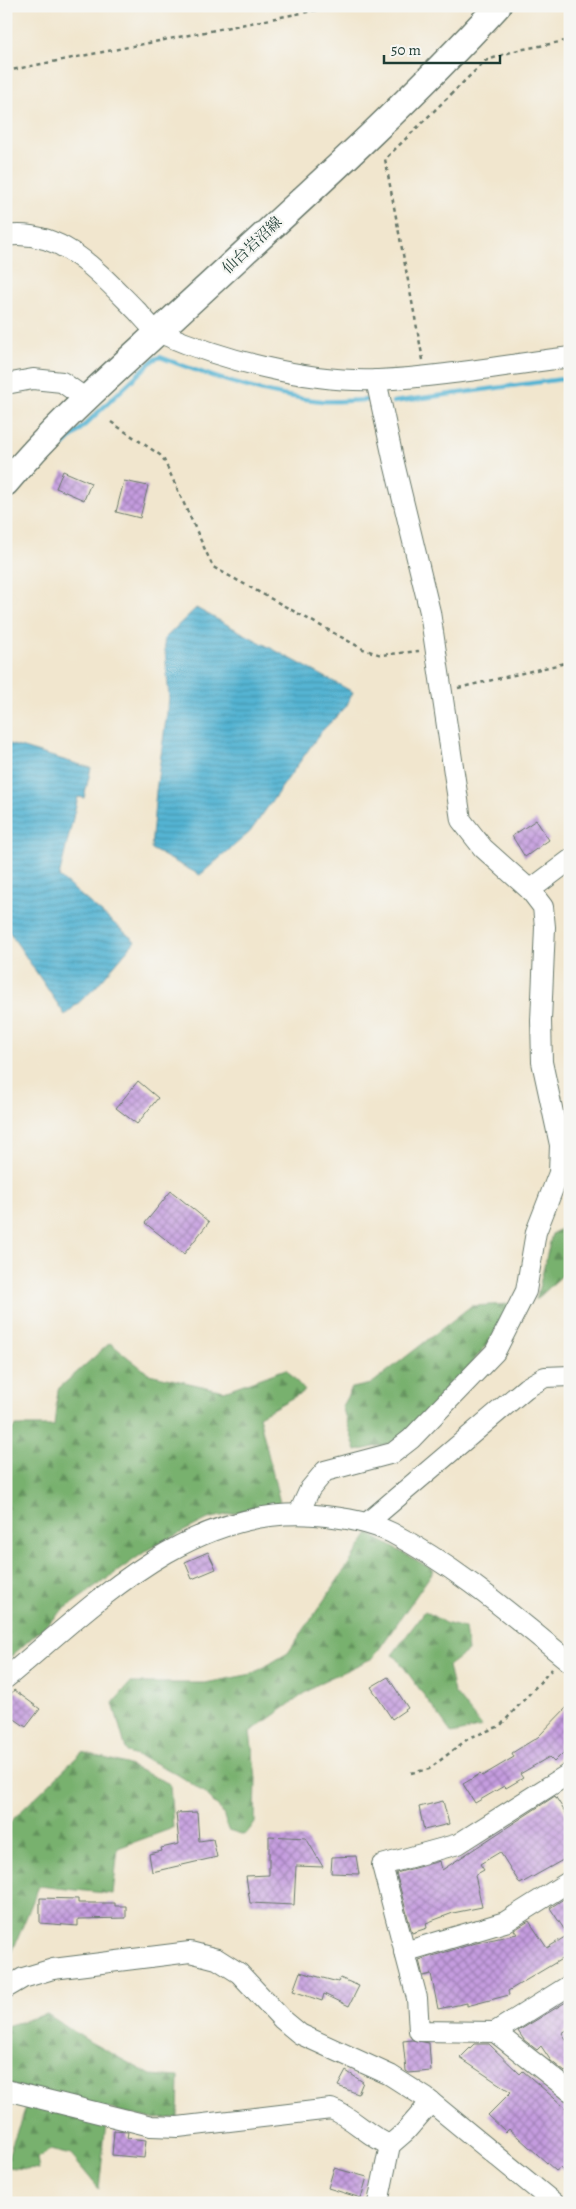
<svg xmlns="http://www.w3.org/2000/svg" width="576" height="2209" viewBox="0 0 576 2209" font-family="Alegreya,'Noto Serif JP',serif">
	<style>
		.forest { fill: url(#forest-firs); stroke: #4c7751 }
		.water { fill: url(#water-rules); stroke: #3a7884 }
		.lines { fill: none; stroke-linecap: round; stroke-linejoin: round }
		.stream { stroke: #54b4d3; stroke-width: 4.5 }
		.building { fill: url(#building-cross-hatch) }
		.minor-casing { stroke: #68786a; stroke-width: 22 }
		.major-casing { stroke: #68786a; stroke-width: 28 }
		.path { stroke: #68786a; stroke-width: 2.5; stroke-dasharray: 4 4; stroke-linecap: butt }
		.minor { stroke: #fff; stroke-width: 20 }
		.major { stroke: #fff; stroke-width: 25 }
		.labels { text-anchor: middle; stroke-width: 4.5; stroke-linejoin: round; paint-order: stroke }
		.street-label { font-size: 15px; fill: #1f3d34; stroke: #f6f6f2 }
	</style>
	<defs>
		<pattern id="forest-firs" width="22" height="20" patternUnits="userSpaceOnUse" patternTransform="scale(1.25)"><rect width="22" height="20" fill="#78b16e"/><path d="M5 1l3.5 6h-7zM16 11l3.5 6h-7z" fill="#62915b"/></pattern>
		<pattern id="water-rules" width="6" height="5" patternUnits="userSpaceOnUse" patternTransform="scale(1.25)"><rect width="6" height="5" fill="#54b4d3"/><path d="M0 2.5h6" fill="none" stroke="#4594ac"/></pattern>
		<pattern id="building-cross-hatch" width="8" height="8" patternUnits="userSpaceOnUse" patternTransform="scale(1.25)"><rect width="8" height="8" fill="#c59cdf"/><path d="M0 0l8 8M0 8l8-8" fill="none" stroke="#9f80b6"/></pattern>
	</defs>
	<rect width="100%" height="100%" fill="#f6f6f2"/>
	<filter id="ink" filterUnits="userSpaceOnUse"><feTurbulence type="fractalNoise" baseFrequency=".02" numOctaves="2"/><feDisplacementMap in="SourceGraphic" scale="10" xChannelSelector="R" yChannelSelector="G"/><feConvolveMatrix kernelMatrix="1 2 1 2 8 2 1 2 1" color-interpolation-filters="sRGB"/></filter>
	<filter id="wash" filterUnits="userSpaceOnUse"><feTurbulence type="fractalNoise" baseFrequency=".0096" numOctaves="4" result="noise"/><feDisplacementMap in="SourceGraphic" scale="20" xChannelSelector="R" yChannelSelector="G"/><feGaussianBlur stdDeviation="1.12" result="paint"/><feColorMatrix in="noise" values="0 0 0 0 0 0 0 0 0 0 0 0 0 0 0 0 0 1.4 0 .05"/><feComposite in="paint" operator="in"/></filter>
	<g filter="url(#wash)">
		<rect width="100%" height="100%" fill="#f1e6ce"/>
		<g class="forest">
			<polygon points="570,1223 570,1268 536,1300 552,1234"/>
			<polygon points="511,1304 490,1341 458,1380 414,1425 391,1443 356,1451 342,1406 352,1388 371,1384 471,1306"/>
			<polygon points="110,1343 149,1374 224,1391 286,1369 305,1391 259,1416 280,1503 208,1519 149,1549 63,1610 6,1661 6,1436 15,1426 54,1426 58,1389"/>
			<path d="M369,1534l65,36 -61,88 -52,24 -71,50 6,45 -1,46 -10,12 -17,-5c-2,-5 -3,-13 -6,-18 -23,-29 -61,-49 -95,-59l-14,-50 17,-20h75l47,-9 36,-21z"/>
			<polygon points="425,1611 445,1623 465,1628 468,1651 448,1666 454,1692 482,1727 452,1734 397,1658 392,1655"/>
			<polygon points="82,1752 126,1764 170,1784 173,1828 118,1848 113,1894 39,1886 9,1960 6,1957 6,1826"/>
			<polygon points="47,2014 90,2042 151,2075 179,2077 178,2118 151,2119 6,2084 6,2026"/>
			<polygon points="28,2102 106,2123 99,2189 71,2155 50,2150 37,2158 39,2170 6,2167 6,2161"/>
		</g>
		<g class="water">
			<polygon points="196,608 353,692 346,707 321,732 250,832 200,875 151,849 156,791 169,698 164,639"/>
			<polygon points="6,743 91,768 84,798 78,797 59,877 135,941 95,988 65,1015 6,927"/>
		</g>
		<g class="lines">
			<g class="stream">
				<polyline points="393,402 570,378"/>
				<path d="M6,500l147,-140 7,-3c52,20 106,39 162,44 15,1 30,-1 45,-1"/>
			</g>
		</g>
		<g id="blocks">
			<g class="building">
				<polygon points="63,471 91,483 84,500 56,488"/>
				<polygon points="124,481 148,486 140,518 116,512"/>
				<polygon points="536,820 549,840 525,857 512,836"/>
				<polygon points="138,1081 158,1098 137,1124 116,1108"/>
				<polygon points="171,1191 209,1222 184,1254 145,1223"/>
				<polygon points="208,1552 216,1569 192,1579 185,1562"/>
				<polygon points="388,1677 408,1708 392,1719 371,1687"/>
				<polygon points="14,1690 40,1709 26,1727 9,1715 10,1712 6,1709 6,1701"/>
				<polygon points="570,1704 570,1746 554,1762 549,1757 520,1774 523,1778 506,1788 504,1786 475,1803 463,1784 480,1774 482,1776 514,1757 512,1753 538,1737"/>
				<polygon points="555,1796 570,1820 570,1856 520,1884 500,1852 480,1864 484,1870 475,1875 482,1907 453,1913 426,1923 427,1928 412,1933 396,1873 440,1861 442,1870"/>
				<polygon points="443,1801 449,1824 424,1830 419,1807"/>
				<polygon points="197,1812 199,1841 213,1839 217,1857 152,1872 149,1854 162,1851 161,1848 179,1844 176,1813"/>
				<polygon points="269,1836 306,1838 323,1867 296,1866 294,1905 250,1903 246,1876 269,1875"/>
				<polygon points="356,1856 359,1874 331,1873 332,1857"/>
				<polygon points="40,1898 78,1899 78,1903 115,1903 115,1906 126,1906 126,1918 78,1919 78,1926 40,1923"/>
				<polygon points="565,1898 570,1906 570,1954 508,1991 509,1995 467,2006 467,2003 438,2009 431,1974 423,1976 419,1960 476,1943 517,1934 514,1930 529,1921 547,1948 568,1935 550,1908"/>
				<polygon points="300,1972 338,1982 340,1978 359,1986 349,2006 324,1994 322,2001 293,1991"/>
				<polygon points="566,2002 570,2008 570,2028 562,2033 570,2045 570,2069 565,2072 551,2061 541,2046 537,2050 524,2040 518,2031"/>
				<polygon points="412,2040 429,2043 431,2071 409,2073 406,2071 403,2041"/>
				<polygon points="474,2044 489,2044 520,2074 523,2071 570,2112 570,2177 560,2168 556,2171 509,2129 506,2132 488,2115 511,2092 460,2058"/>
				<polygon points="346,2071 363,2082 358,2094 338,2086"/>
				<polygon points="114,2131 128,2132 127,2138 146,2140 144,2158 112,2155"/>
				<polygon points="334,2168 367,2177 361,2198 328,2188"/>
			</g>
		</g>
	</g>
	<g filter="url(#ink)">
		<use href="#blocks" fill-opacity="0" stroke="#68786a" stroke-width="1"/>
		<g class="lines">
			<defs>
				<g id="minor">
					<path d="M6,236c56,-8 94,38 130,74 7,7 15,19 24,23 63,27 149,50 218,47 64,-3 128,-15 192,-23"/>
					<polyline points="6,384 33,379 62,382 86,399"/>
					<polyline points="530,890 570,860"/>
					<polyline points="299,1513 310,1489 325,1471 393,1453 411,1439 495,1352 526,1291 536,1232 559,1173 560,1145 542,1062 541,1021 545,927 543,907 530,890 483,848 461,820 430,612 394,463 376,380"/>
					<polyline points="367,1523 526,1388 545,1377 570,1376"/>
					<path d="M6,1678c89,-74 183,-173 309,-163 26,2 53,6 77,18 65,34 121,83 178,129"/>
					<polyline points="570,1773 458,1844 382,1865 417,1998 419,2031 495,2032 570,2091"/>
					<polyline points="404,1952 505,1922 570,1881"/>
					<polyline points="6,1988 23,1978 53,1969 190,1952 217,1959 239,1973 282,2019 300,2034 390,2075 426,2098 554,2203"/>
					<polyline points="495,2032 570,1985"/>
					<path d="M6,2090l145,36 27,1 153,-18c22,8 37,28 59,36l15,-13 26,-30"/>
					<polyline points="378,2203 390,2145"/>
				</g>
				<path id="major" d="M6,483c49,-59 108,-110 164,-162 111,-103 225,-203 328,-315"/>
			</defs>
			<use href="#minor" class="minor-casing"/>
			<use href="#major" class="major-casing"/>
			<g class="path">
				<polyline points="6,71 337,6"/>
				<polyline points="423,360 385,159 485,61 514,51 570,40"/>
				<polyline points="111,422 160,455 164,460 213,567 363,649 381,655 419,651"/>
				<polyline points="458,688 570,662"/>
				<polyline points="411,1773 429,1769 469,1738 500,1726 552,1669"/>
			</g>
			<use href="#minor" class="minor"/>
			<use href="#major" class="major"/>
		</g>
	</g>
	<g class="labels">
		<g class="street-label">
			<text transform="translate(252 245) rotate(-43)" y="5">仙台岩沼線</text>
		</g>
	</g>
	<rect width="576" height="2209" fill="none" stroke="#f6f6f2" stroke-width="25"/>
	<path d="M384 55v8h116v-8" fill="none" stroke="#1f3d34" stroke-width="2.5"/>
	<text x="391" y="55" font-size="15" fill="#1f3d34" stroke="#f6f6f2" stroke-width="4" paint-order="stroke">50 m</text>
</svg>
